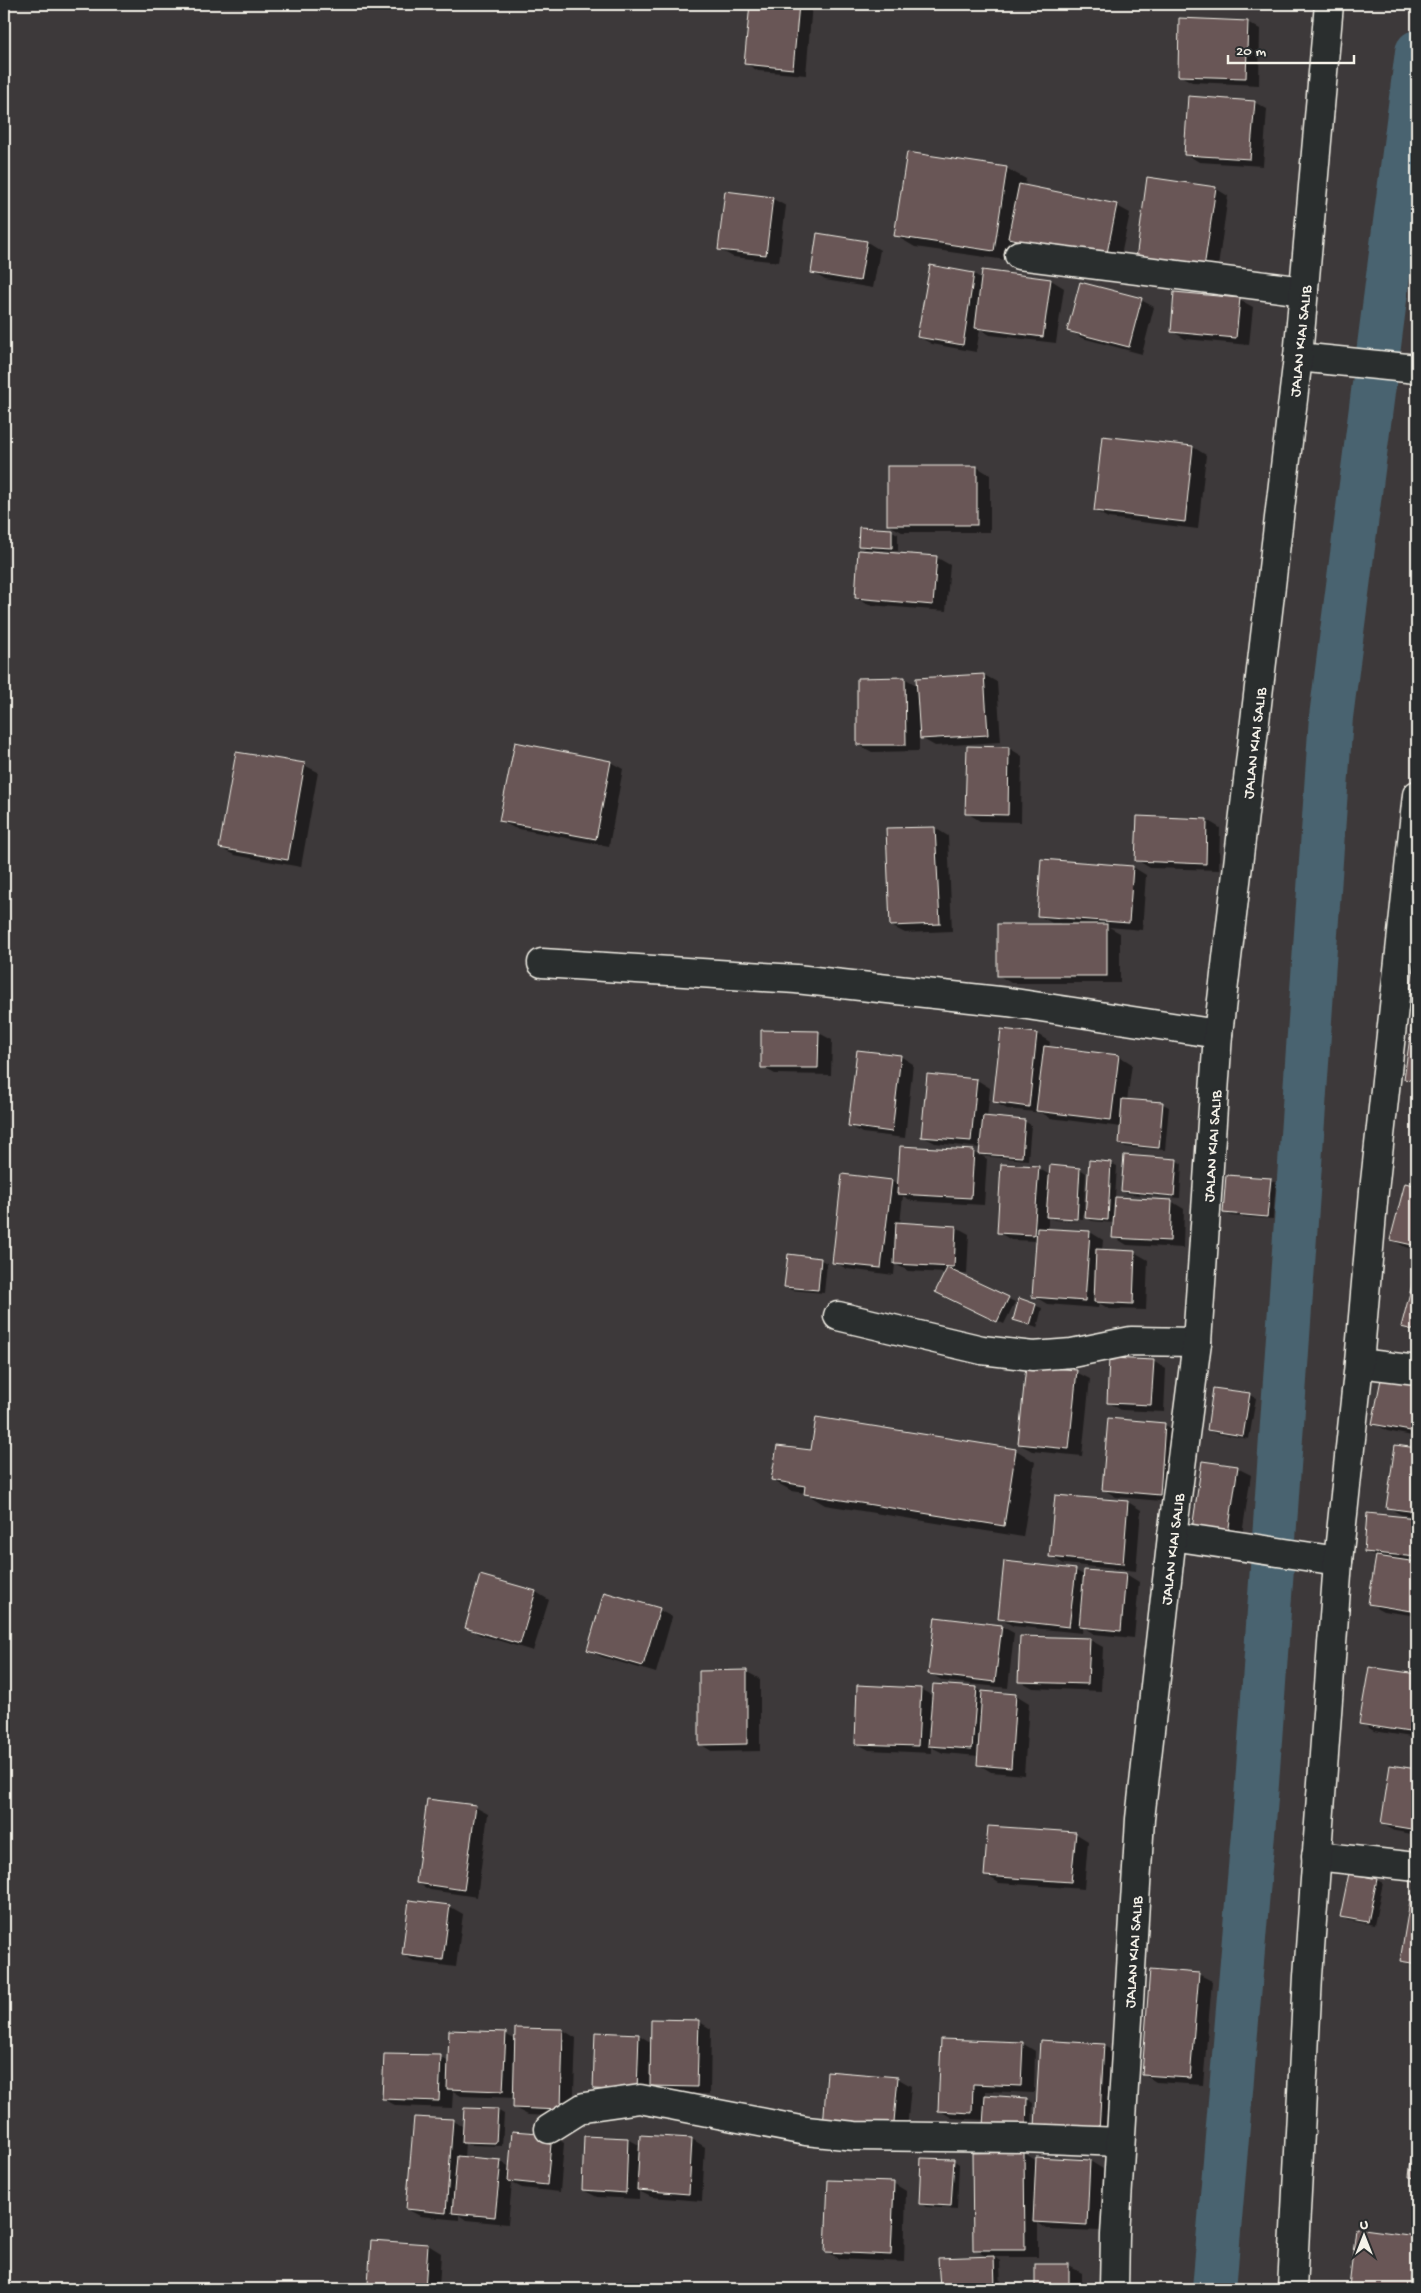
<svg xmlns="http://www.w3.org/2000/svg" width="1421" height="2293" viewBox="0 0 1421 2293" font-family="'Gochi Hand',sans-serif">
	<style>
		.shadow { fill: #0007 }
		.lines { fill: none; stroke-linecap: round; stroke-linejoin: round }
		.canal { stroke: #4a636f; stroke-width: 44 }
		.building { fill: #695656; stroke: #f4f1e8 }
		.minor-casing { stroke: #f4f1e8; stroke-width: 31 }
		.tertiary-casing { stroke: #f4f1e8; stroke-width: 31 }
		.minor { stroke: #2a2d2e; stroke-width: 28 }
		.tertiary { stroke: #2a2d2e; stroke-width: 28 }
		.labels { text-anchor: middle; stroke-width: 4.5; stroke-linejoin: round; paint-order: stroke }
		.street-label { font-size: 16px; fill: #f4f1e8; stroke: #2a2d2e }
	</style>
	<rect width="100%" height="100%" fill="#3d393a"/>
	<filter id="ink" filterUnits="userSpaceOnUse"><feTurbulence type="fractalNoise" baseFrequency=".02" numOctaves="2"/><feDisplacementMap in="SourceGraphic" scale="10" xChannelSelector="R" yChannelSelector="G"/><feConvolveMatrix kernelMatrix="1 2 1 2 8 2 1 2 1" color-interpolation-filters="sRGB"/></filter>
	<g filter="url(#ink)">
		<g class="shadow">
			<polygon points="751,4 812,4 806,75 758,71 745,63"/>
			<polygon points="1247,22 1260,29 1259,85 1192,82 1179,75"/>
			<polygon points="1254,102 1267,109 1263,166 1199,162 1186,154"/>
			<polygon points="1006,168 1026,179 1025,187 1117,206 1130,213 1119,265 1022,245 1016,241 1013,261 915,247 896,236"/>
			<polygon points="1215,188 1228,196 1217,274 1151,266"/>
			<polygon points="773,199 786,206 779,262 733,257 719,249"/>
			<polygon points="867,242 880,250 873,288 825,280 812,272"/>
			<polygon points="931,266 974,274 982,279 1051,280 1064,288 1056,343 990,335 980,329 976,352 932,344 919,337"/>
			<polygon points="1141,300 1154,307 1142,354 1082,338 1069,330"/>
			<polygon points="1240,300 1253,307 1249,345 1185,339 1172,331"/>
			<polygon points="1193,447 1206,455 1198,529 1108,518 1095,511"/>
			<polygon points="977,467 990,475 990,532 902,532 889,525"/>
			<polygon points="892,531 898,534 898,551 866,549 859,545"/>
			<polygon points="936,557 950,565 946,611 869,605 856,598"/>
			<polygon points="984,675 997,682 1001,742 935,746 921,738 921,731 919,731 919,751 872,752 859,745 904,678 918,686"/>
			<polygon points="1009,748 1022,756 1021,822 980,821 967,813"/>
			<polygon points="610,762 623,769 609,846 514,828 501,821"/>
			<polygon points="304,765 318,772 301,867 234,855 220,848"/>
			<polygon points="1207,820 1220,828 1219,870 1150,868 1137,860"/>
			<polygon points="935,828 948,836 952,931 905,933 891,926 887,829"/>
			<polygon points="1043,860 1133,867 1146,875 1142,930 1109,927 1120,933 1120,983 1011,983 998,975 1060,925 1060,923 1052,923 1038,915"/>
			<polygon points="1417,1000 1417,1017 1413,1014"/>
			<polygon points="1412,1031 1417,1032 1417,1085 1405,1078"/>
			<polygon points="819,1033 832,1040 831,1075 775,1074 762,1067"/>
			<polygon points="1037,1034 1050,1042 1049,1048 1119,1056 1132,1064 1127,1101 1163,1104 1169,1107 1165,1150 1126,1147 1120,1143 1121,1127 1050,1118 1042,1113 1007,1109 994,1102"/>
			<polygon points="900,1056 913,1064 905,1138 862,1133 849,1125"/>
			<polygon points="977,1080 990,1088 987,1118 1024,1121 1031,1125 1028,1160 982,1156 987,1159 984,1205 912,1201 903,1196 900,1224 956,1227 969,1234 967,1274 956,1274 1015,1302 1004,1324 943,1295 946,1273 908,1271 895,1264 894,1275 847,1269 834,1262 891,1181 899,1185 973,1152 980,1156 981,1148 935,1143 922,1136"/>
			<polygon points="1176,1160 1182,1164 1180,1198 1128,1194 1122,1191"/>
			<polygon points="1111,1163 1117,1166 1115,1198 1171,1201 1184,1209 1183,1248 1127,1245 1114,1237 1114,1223 1092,1221 1086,1217"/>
			<polygon points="1051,1166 1080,1169 1086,1173 1083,1219 1052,1216 1052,1219 1083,1222 1054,1220 1048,1217 1048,1230 1090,1232 1103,1240 1102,1251 1134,1252 1148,1260 1146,1310 1109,1309 1099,1303 1098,1308 1047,1304 1034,1296 1037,1241 1011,1240 998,1232 1038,1168 1050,1175"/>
			<polygon points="1270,1180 1276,1183 1273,1219 1231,1216 1225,1212"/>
			<polygon points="1406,1185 1417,1188 1417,1250 1405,1247 1392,1240"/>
			<polygon points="821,1260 827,1263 824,1293 791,1290 785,1286"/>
			<polygon points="1414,1283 1417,1284 1417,1335 1402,1327"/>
			<polygon points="1020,1300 1042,1308 1037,1328 1014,1320"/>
			<polygon points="1153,1361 1166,1369 1164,1412 1121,1410 1108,1402"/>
			<polygon points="1076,1372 1090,1379 1082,1456 1032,1451 1019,1444"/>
			<polygon points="1417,1377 1417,1437 1387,1431 1374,1423"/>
			<polygon points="1249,1395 1256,1398 1249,1439 1214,1433 1208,1430"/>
			<polygon points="817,1418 1016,1450 1035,1462 1023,1537 825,1505 805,1493 792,1491 772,1480 812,1452"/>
			<polygon points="1109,1420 1165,1425 1178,1432 1173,1502 1116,1497 1103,1489"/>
			<polygon points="1396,1446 1417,1450 1417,1616 1383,1611 1370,1604 1377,1558 1365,1551 1416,1519 1416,1517 1400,1514 1387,1507"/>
			<polygon points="1237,1468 1251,1475 1241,1541 1206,1536"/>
			<polygon points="1056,1496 1128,1502 1141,1510 1136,1571 1064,1564 1050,1556"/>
			<polygon points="1075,1570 1085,1576 1085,1571 1126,1574 1139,1582 1134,1638 1094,1634 1083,1627 1082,1633 1013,1626 999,1618"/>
			<polygon points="481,1577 536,1592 549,1600 533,1651 480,1635 467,1627"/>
			<polygon points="659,1610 672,1617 656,1673 602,1657 589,1650"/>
			<polygon points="1001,1626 1014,1633 1008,1688 943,1681 930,1673"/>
			<polygon points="1090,1640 1103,1647 1101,1691 1033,1688 1020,1681"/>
			<polygon points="1370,1668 1417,1676 1417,1738 1374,1731 1360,1723"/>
			<polygon points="747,1672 760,1679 760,1751 713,1752 700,1744"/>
			<polygon points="976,1688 984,1693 1016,1695 1029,1703 1024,1775 991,1772 978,1764 979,1756 943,1753 931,1747 931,1753 869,1750 856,1743 920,1689 933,1696"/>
			<polygon points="1391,1767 1417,1771 1417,1835 1395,1831 1382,1824"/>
			<polygon points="475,1807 488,1814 477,1897 430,1890 417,1883"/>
			<polygon points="1075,1833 1088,1841 1084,1889 999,1883 986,1875"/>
			<polygon points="1377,1880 1383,1883 1374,1925 1347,1920 1341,1916"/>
			<polygon points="1412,1897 1417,1898 1417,1968 1401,1960"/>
			<polygon points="449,1906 463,1914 456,1967 416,1962 403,1955"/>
			<polygon points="1198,1974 1212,1981 1203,2085 1156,2082 1143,2074"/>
			<polygon points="698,2021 711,2029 710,2094 664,2093 651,2085 650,2098 607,2096 594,2088 639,2035 652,2043"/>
			<polygon points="516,2029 563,2030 576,2038 573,2117 528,2115 514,2108 515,2098 461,2096 453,2091 452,2108 397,2106 383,2099 440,2057 449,2062 505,2034 516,2040"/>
			<polygon points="1022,2043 1035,2051 1034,2093 986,2091 986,2096 1027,2099 1033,2103 1032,2131 984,2120 952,2118 939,2110"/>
			<polygon points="1104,2046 1117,2053 1112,2137 1036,2126"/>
			<polygon points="897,2078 911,2086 906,2140 838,2135"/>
			<polygon points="497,2110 504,2114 502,2146 470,2145 465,2142 464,2158 500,2161 510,2167 551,2135 564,2143 560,2192 522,2188 512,2183 508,2224 466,2220 459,2215 459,2220 420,2216 407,2209 415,2118 453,2121 464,2127"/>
			<polygon points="1416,2125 1417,2125 1417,2180 1411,2177"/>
			<polygon points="628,2139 641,2146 692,2139 705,2147 702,2201 651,2197 639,2191 639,2199 597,2197 583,2190"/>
			<polygon points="1024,2153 1037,2161 1090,2161 1103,2169 1100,2231 1047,2229 1038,2223 1038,2257 994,2257 1000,2261 1001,2289 941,2288 988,2257 974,2250"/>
			<polygon points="953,2160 959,2164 957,2209 926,2207 920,2203"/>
			<polygon points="893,2183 906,2191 904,2262 840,2259 827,2252"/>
			<polygon points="1416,2237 1417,2289 1355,2289 1350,2287"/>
			<polygon points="428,2245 441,2253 439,2289 379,2289 370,2284"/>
			<polygon points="1036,2265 1069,2266 1082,2273 1082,2289 1036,2289"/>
		</g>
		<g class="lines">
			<polyline class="canal" points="1214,2289 1256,1798 1331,717 1417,52"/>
		</g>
		<g class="building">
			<polygon points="750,4 799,4 793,69 744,64"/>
			<polygon points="1179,18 1248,21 1246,78 1178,76"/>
			<polygon points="1188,96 1255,101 1250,159 1184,155"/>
			<polygon points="907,152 1007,167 994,251 894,236"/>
			<polygon points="1147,177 1216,187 1204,268 1136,259"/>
			<polygon points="1019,184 1117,204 1106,258 1008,238"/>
			<polygon points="725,191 773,197 766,255 718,250"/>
			<polygon points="817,233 867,241 860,281 811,273"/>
			<polygon points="930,265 974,273 963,345 917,337"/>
			<polygon points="982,270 1051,279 1043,337 975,328"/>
			<polygon points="1080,282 1142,298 1129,347 1067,331"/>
			<polygon points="1174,292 1240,298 1236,338 1171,332"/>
			<polygon points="1102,436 1193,446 1185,522 1094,511"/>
			<rect x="887" y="466" width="90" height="59"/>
			<polygon points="859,527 892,529 892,548 858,546"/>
			<polygon points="858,550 937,556 933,605 855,598"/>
			<polygon points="984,674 988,735 920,739 916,678"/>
			<polygon points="905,677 906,745 857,745 857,678"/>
			<polygon points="515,742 611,761 596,839 499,821"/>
			<polygon points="967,746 1009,747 1008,815 965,814"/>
			<polygon points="236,752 305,763 288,860 219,848"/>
			<polygon points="1137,816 1207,819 1206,864 1135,861"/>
			<polygon points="935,827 940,924 890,926 886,828"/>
			<polygon points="1041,859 1133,866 1129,923 1037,916"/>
			<rect x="997" y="924" width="110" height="52"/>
			<polygon points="1001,1029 1037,1033 1029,1107 993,1102"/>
			<polygon points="761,1030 819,1031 818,1068 761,1068"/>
			<polygon points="1411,1030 1417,1031 1417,1081 1404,1079"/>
			<polygon points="1044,1046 1119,1055 1111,1120 1036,1111"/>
			<polygon points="857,1050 901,1055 892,1132 848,1126"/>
			<polygon points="927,1074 977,1079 971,1141 921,1137"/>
			<polygon points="1122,1099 1163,1102 1159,1148 1119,1144"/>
			<polygon points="983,1116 1025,1120 1022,1157 979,1154"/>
			<polygon points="900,1146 974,1150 971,1198 897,1194"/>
			<polygon points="1124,1155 1177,1159 1174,1196 1121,1191"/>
			<polygon points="1089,1160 1111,1162 1108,1220 1085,1218"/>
			<polygon points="1001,1164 1039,1166 1034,1235 997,1233"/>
			<polygon points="1050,1165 1080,1168 1077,1219 1046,1217"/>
			<polygon points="842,1174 892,1180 881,1268 832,1263"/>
			<polygon points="1226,1175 1271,1178 1267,1217 1223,1213"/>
			<polygon points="1405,1183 1417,1186 1417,1246 1390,1240"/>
			<polygon points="1115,1197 1172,1200 1170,1241 1112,1238"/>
			<polygon points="896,1222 956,1226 954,1267 894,1264"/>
			<polygon points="1037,1228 1090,1231 1085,1301 1032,1297"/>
			<polygon points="1096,1249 1135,1251 1133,1304 1094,1302"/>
			<polygon points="788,1254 821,1258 818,1290 784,1287"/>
			<polygon points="947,1268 1009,1297 997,1322 935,1292"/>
			<polygon points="1413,1281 1417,1282 1417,1331 1401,1327"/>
			<polygon points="1019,1298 1036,1304 1030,1325 1013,1320"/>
			<polygon points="1109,1358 1154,1360 1151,1405 1107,1403"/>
			<polygon points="1026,1366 1077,1370 1069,1449 1018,1444"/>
			<polygon points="1383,1369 1417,1376 1416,1432 1372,1424"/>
			<polygon points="1213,1388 1250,1393 1243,1436 1207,1430"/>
			<polygon points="816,1417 1016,1449 1004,1526 804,1494 805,1486 771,1480 777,1446 811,1450"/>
			<polygon points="1108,1418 1165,1423 1160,1495 1102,1490"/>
			<polygon points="1395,1445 1417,1448 1417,1512 1386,1508"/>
			<polygon points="1202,1461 1238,1466 1228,1534 1192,1529"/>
			<polygon points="1055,1495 1128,1501 1123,1564 1049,1557"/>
			<polygon points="1367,1513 1417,1518 1417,1557 1364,1552"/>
			<polygon points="1376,1556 1417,1562 1417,1612 1368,1604"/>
			<polygon points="1004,1561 1076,1569 1069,1627 998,1619"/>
			<polygon points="1084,1570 1126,1573 1121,1631 1079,1627"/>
			<polygon points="480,1575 536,1591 520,1644 465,1628"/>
			<polygon points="604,1592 660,1608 643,1666 587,1650"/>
			<polygon points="935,1617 1002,1625 995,1682 928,1674"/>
			<polygon points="1020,1636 1090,1638 1088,1684 1018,1682"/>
			<polygon points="1369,1667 1417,1674 1409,1732 1359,1724"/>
			<polygon points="747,1670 747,1744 699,1745 699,1671"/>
			<polygon points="933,1684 977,1687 972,1749 928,1746"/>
			<polygon points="857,1685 921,1688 918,1746 855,1744"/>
			<polygon points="982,1691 1016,1694 1011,1768 977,1765"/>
			<polygon points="1390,1765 1417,1769 1417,1830 1381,1824"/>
			<polygon points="427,1799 476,1805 464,1890 416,1883"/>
			<polygon points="988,1826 1076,1832 1071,1882 984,1876"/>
			<polygon points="1349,1873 1377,1879 1368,1922 1340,1917"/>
			<polygon points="1411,1895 1417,1896 1417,1964 1400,1961"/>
			<polygon points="409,1900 450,1905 443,1960 402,1955"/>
			<polygon points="1150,1969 1199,1973 1190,2078 1142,2075"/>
			<polygon points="651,2019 699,2020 697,2087 650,2086"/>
			<polygon points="515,2028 563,2029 561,2110 513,2108"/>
			<polygon points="449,2030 506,2032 503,2091 447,2089"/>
			<polygon points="595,2032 639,2034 637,2091 593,2089"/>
			<polygon points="941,2039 1023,2042 1021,2086 973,2084 972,2113 938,2111"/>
			<polygon points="1040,2040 1104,2044 1099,2131 1035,2127"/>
			<polygon points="384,2054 441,2055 439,2101 382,2099"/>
			<polygon points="827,2071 898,2077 893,2133 823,2128"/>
			<polygon points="985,2095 1027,2098 1026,2129 983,2126"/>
			<polygon points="464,2108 498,2109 496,2143 462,2142"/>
			<polygon points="414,2117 453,2119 446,2213 406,2209"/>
			<polygon points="1415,2124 1417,2124 1417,2178 1409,2177"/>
			<polygon points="512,2131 552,2134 547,2185 508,2181"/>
			<polygon points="640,2135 692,2138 689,2194 637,2190"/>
			<polygon points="584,2136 628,2138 626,2193 582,2190"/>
			<polygon points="1024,2152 1025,2250 973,2250 972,2153"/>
			<polygon points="457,2156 501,2160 495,2217 452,2213"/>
			<polygon points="1036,2157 1090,2160 1087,2225 1033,2222"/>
			<polygon points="921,2158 954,2159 951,2206 919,2204"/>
			<polygon points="828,2180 894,2182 891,2255 825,2252"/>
			<polygon points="1356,2228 1416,2236 1410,2289 1349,2287"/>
			<polygon points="371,2240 428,2244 425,2289 368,2284"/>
			<polygon points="994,2256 995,2287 940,2289 938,2258"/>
			<rect x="1035" y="2264" width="34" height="25"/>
		</g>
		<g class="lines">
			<defs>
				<g id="minor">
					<polyline points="1019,255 1304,291"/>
					<polyline points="1298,357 1417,369"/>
					<polyline points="542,963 796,979 1008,1002 1218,1034"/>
					<polyline points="838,1316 982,1350 1033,1356 1072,1353 1131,1341 1197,1342"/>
					<polyline points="1359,1363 1417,1370"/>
					<polyline points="1172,1536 1338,1561"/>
					<polyline points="1316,1856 1417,1867"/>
					<polyline points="549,2129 584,2107 640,2099 806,2131 855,2136 1023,2138 1120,2142"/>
					<polyline points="1292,2289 1308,1976 1338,1561 1359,1363 1374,1191 1417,795"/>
				</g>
				<polyline id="tertiary" points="1114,2289 1115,2235 1140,1819 1172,1536 1197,1342 1218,1034 1298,357 1329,4"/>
			</defs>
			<use href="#minor" class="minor-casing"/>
			<use href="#tertiary" class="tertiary-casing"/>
			<use href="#minor" class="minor"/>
			<use href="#tertiary" class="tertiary"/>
		</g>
	</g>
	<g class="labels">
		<g class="street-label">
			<text transform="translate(1299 341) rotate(-84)" y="6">JALAN KIAI SALIB</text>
			<text transform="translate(1253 743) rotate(-83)" y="6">JALAN KIAI SALIB</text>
			<text transform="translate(1211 1146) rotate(-86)" y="6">JALAN KIAI SALIB</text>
			<text transform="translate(1171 1549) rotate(-83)" y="6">JALAN KIAI SALIB</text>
			<text transform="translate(1132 1952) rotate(-86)" y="6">JALAN KIAI SALIB</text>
		</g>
	</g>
	<rect width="1421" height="2293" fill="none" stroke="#2a2d2e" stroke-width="20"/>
	<rect x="10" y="10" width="1401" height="2273" fill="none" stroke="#f4f1e8" stroke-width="2" filter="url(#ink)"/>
	<g transform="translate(1364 2236)" stroke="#2a2d2e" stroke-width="4" paint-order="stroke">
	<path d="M0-4L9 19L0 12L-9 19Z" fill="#f4f1e8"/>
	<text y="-8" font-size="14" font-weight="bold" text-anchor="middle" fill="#f4f1e8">U</text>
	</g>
	<path d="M1228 55v8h126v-8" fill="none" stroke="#f4f1e8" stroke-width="2.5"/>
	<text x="1236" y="55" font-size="15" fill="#f4f1e8" stroke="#2a2d2e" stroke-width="4" paint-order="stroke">20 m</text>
</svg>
